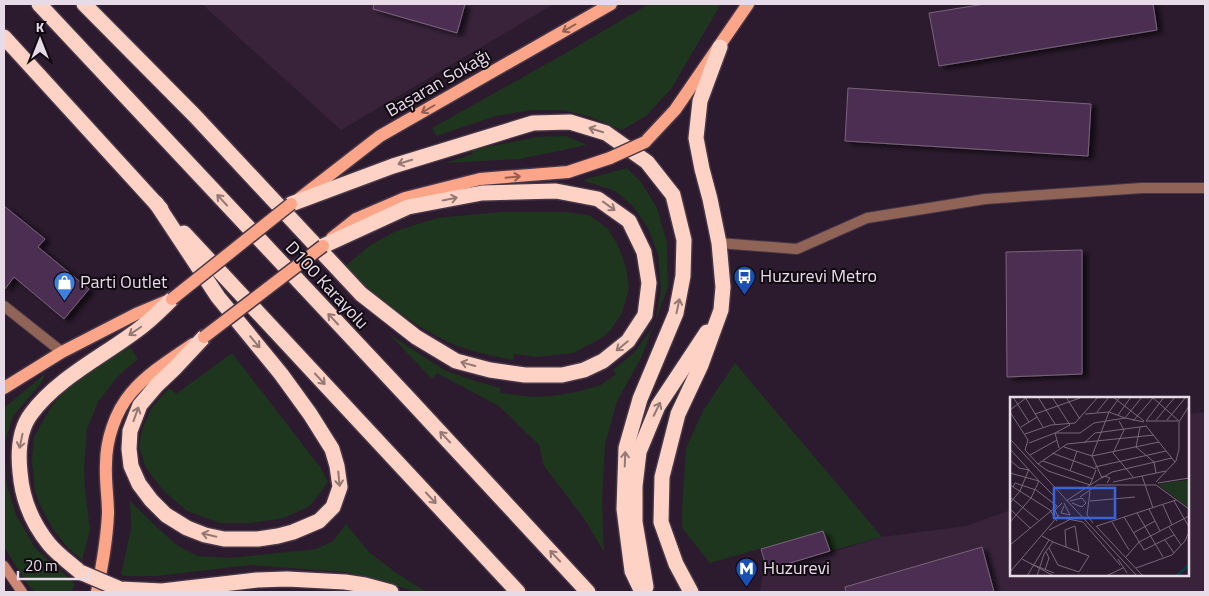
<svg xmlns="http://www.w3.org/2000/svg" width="1209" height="596" viewBox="0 0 1209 596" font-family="'Titillium Web',sans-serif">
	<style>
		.built { fill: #38233b }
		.green { fill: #1e361d }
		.building { fill: #4d2e52; stroke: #77647a; filter: url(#shadow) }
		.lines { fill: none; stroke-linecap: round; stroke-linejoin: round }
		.street-casing { stroke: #463648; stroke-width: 12 }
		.secondary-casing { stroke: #463648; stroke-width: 12 }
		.primary-casing { stroke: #463648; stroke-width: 15 }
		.highway-casing { stroke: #463648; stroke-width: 18 }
		.street { stroke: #8f6456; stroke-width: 10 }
		.secondary { stroke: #cd8973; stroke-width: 10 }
		.primary { stroke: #fda589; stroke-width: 12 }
		.highway { stroke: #fed3c5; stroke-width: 15 }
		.primary-bridge-casing { stroke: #463648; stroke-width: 15; stroke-linecap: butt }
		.highway-bridge-casing { stroke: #463648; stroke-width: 18; stroke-linecap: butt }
		.primary-bridge { stroke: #fda589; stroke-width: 12 }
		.highway-bridge { stroke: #fed3c5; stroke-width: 15 }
		.oneway { stroke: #925f53 }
		.oneway2 { stroke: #937874 }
		.labels { text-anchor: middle; stroke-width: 4; stroke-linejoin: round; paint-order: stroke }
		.street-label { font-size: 18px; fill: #e7dbe8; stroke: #100911 }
		.poi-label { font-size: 18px; fill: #e7dbe8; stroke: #100911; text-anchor: start }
		.inset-river { fill: none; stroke: #003e44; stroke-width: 2.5 }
		.inset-road { fill: none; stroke: #776878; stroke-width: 1 }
		.view { fill: #3b63da; fill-opacity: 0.15; stroke: #3b63da; stroke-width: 2.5 }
		.inset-edge { fill: none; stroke: #e7dbe8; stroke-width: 2.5 }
	</style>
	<defs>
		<filter id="shadow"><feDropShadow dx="5.5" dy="3" stdDeviation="2.5" flood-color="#0009"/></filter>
	</defs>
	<rect width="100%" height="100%" fill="#2c1b2e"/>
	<g class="built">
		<polygon points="202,4 554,4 341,130"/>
		<polygon points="1205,412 1205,592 760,592 763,573 882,537 966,526 1011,510 1012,575 1188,575 1188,414"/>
	</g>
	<g class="green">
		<polygon points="649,4 721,4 671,89 646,116 622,130 591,117 563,110 532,110 496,116 436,136 432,128 564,54"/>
		<polygon points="566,136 587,145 520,159 446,163 473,154 471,150 537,137"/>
		<polygon points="627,168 641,182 657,208 667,243 668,287 641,358 617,401 605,444 602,502 604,552 585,520 544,466 539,445 499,406 437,373 432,379 389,334 444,370 466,378 500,388 500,393 532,397 553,396 576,392 601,385 616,374 613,370 633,354 655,324 661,289 658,254 648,228 632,205 615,191 582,180"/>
		<path d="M502,212h62l25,3 18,13 11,17 8,22 3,22 -7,24 -12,18 -10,8 -27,14 -36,4 -23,-3 -1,6c-25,-5 -51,-10 -73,-22 -36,-19 -67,-45 -96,-71l25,-21 27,-15 41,-13z"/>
		<polygon points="130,347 138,359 118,376 98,402 87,429 84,469 85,489 90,530 82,560 68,548 53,529 40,505 35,491 32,462 34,437 51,407 66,390 92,370"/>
		<polygon points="232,353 320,467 328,482 310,506 284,518 251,523 220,523 187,511 164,491 146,468 139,447 142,430 151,409 169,388 176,394"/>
		<polygon points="735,363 882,537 830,551 822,531 710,563 682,528 682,506 686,448 703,411"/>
		<polygon points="46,373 41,383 13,416 4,445 4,408"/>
		<polygon points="4,447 7,486 16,515 35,548 75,584 71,592 35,592 26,582 4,547"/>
		<polygon points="130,501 162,532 177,545 197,556 231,558 316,549 333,541 346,524 370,553 398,574 426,592 418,592 346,572 251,565 156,576 125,576 121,575 131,529"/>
	</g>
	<g class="building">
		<polygon points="374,4 465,4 457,33 373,9"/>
		<polygon points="985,4 1153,4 1157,30 939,66 929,13"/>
		<polygon points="848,88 1091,104 1088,156 845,141"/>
		<polygon points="4,206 45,239 38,247 89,289 64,319 14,277 4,290"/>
		<polygon points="1082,250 1082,374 1007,377 1006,252"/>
		<polygon points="823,531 830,551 767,570 761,549"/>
		<polygon points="982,547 994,592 846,592 845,587"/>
	</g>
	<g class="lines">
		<defs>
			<g id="street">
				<polyline points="719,243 797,249 867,218 985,199 1142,188 1205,188"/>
				<polyline points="4,306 62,352"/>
			</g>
			<polyline id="secondary" points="4,566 22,592"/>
			<g id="primary">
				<polyline points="645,142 675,110 748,4"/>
				<polyline points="300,198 380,136 611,4"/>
				<polyline points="332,238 356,219 405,198 480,179 568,172 610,158"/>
				<polyline points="4,388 62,352 136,314 167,301"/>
				<path d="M97,592c5,-26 10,-52 11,-79 0,-16 -3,-33 -2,-49 0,-24 9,-52 25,-71 17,-20 40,-34 62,-49"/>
			</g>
			<g id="highway">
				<polyline points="39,4 411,401 588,592"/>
				<polyline points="84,4 195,116 361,294 416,337 456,361 490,370 525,375 562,375 584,370 603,361 628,341 645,315 649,283 644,252 629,221 598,199 556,191 482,193 408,207 323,246"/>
				<polyline points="4,37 161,209"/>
				<polyline points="156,203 218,297 281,374 310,414 332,449 337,466 340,487 333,507 319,521 293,532 278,536 258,539 224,539 205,535 187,528 166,515 151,500 139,484 131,466 129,449 130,431 140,405 157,385 175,368 204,337"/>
				<polyline points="291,204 393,166 533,123 570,122 606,133 647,162 673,195 684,240 683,276 676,313 640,399 626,448 624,509 632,571 642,592"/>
				<polyline points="184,233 518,592"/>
				<path d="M80,572c-10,-9 -22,-17 -31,-28 -17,-21 -27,-46 -29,-72 -2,-19 -1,-42 11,-58 28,-38 77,-60 113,-89 10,-8 19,-17 28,-26"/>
				<polyline points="646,587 635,522 635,486 639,452 658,406 707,332"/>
				<polyline points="120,589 162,591 257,580 287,579 345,582 365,585 391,592"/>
				<polyline points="691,592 676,564 661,522 662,477 678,414 701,365 721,310 723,287 719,243 710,199 702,169 696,138 700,101 720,47"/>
			</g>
		</defs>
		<use href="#street" class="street-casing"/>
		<use href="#secondary" class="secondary-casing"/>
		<use href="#primary" class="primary-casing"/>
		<use href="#highway" class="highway-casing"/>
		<use href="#street" class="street"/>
		<use href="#secondary" class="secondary"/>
		<use href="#primary" class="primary"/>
		<use href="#highway" class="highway"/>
		<defs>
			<g id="primary-bridge">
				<polyline points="610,158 645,142"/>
				<polyline points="172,299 291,204"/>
				<polyline points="204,337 323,246"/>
			</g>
			<polyline id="highway-bridge" points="80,572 120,589"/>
		</defs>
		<use href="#primary-bridge" class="primary-bridge-casing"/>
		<use href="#highway-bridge" class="highway-bridge-casing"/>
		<use href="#primary-bridge" class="primary-bridge"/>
		<use href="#highway-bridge" class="highway-bridge"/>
	</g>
	<defs><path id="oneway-shaft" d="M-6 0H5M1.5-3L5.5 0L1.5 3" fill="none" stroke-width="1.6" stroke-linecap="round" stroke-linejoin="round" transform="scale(1.25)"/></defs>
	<g class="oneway">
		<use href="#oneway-shaft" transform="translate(569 28) rotate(150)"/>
		<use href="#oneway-shaft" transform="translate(428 109) rotate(150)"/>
		<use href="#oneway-shaft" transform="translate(513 177) rotate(-5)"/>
	</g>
	<g class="oneway2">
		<use href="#oneway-shaft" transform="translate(596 130) rotate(-163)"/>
		<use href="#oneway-shaft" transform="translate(405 162) rotate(163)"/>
		<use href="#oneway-shaft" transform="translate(450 199) rotate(-11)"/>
		<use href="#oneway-shaft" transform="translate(222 200) rotate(-133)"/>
		<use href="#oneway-shaft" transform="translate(609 206) rotate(36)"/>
		<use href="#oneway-shaft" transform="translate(678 306) rotate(-78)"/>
		<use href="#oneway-shaft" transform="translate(333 319) rotate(-133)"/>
		<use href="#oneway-shaft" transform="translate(135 331) rotate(145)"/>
		<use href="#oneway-shaft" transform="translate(255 342) rotate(50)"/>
		<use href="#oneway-shaft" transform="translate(622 346) rotate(141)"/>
		<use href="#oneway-shaft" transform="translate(468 364) rotate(-165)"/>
		<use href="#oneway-shaft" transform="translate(320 379) rotate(47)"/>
		<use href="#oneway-shaft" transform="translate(657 409) rotate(-64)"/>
		<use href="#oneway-shaft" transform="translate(136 414) rotate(-70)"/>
		<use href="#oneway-shaft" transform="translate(445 437) rotate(-133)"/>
		<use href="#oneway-shaft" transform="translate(21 441) rotate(102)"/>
		<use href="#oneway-shaft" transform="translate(625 459) rotate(-88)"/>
		<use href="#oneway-shaft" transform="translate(339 479) rotate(84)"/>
		<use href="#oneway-shaft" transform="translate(431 498) rotate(47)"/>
		<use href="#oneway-shaft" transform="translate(209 535) rotate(-166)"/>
		<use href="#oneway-shaft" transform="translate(555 556) rotate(-133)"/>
	</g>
	<defs>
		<symbol id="bus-pin" viewBox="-11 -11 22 30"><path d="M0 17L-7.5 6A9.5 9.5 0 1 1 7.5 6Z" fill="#1a4fb4" stroke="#100911"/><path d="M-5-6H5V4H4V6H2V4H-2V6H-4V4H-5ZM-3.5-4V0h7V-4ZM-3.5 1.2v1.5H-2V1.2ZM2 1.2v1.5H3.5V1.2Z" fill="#fff"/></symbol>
		<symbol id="shop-pin" viewBox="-11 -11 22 30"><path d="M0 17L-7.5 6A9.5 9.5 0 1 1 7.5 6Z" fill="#3f7fe0" stroke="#100911"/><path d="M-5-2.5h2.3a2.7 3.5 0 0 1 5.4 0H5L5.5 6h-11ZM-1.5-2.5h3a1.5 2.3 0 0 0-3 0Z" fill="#fff"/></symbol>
		<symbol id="metro-pin" viewBox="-11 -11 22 30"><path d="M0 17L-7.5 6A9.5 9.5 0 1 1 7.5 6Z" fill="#1a4fb4" stroke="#100911"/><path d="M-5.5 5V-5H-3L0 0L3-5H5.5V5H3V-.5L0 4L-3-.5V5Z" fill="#fff"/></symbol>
	</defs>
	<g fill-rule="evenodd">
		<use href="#bus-pin" x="732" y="264" width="25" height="34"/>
		<use href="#shop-pin" x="52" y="270" width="25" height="34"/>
		<use href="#metro-pin" x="734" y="556" width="25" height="34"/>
	</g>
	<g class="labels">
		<g class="street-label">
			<text transform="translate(438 83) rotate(-30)" y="6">Başaran Sokağı</text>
			<text transform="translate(327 285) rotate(47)" y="6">D100 Karayolu</text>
		</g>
		<g class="poi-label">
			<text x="760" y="282">Huzurevi Metro</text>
			<text x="80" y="288">Parti Outlet</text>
			<text x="763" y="574">Huzurevi</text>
		</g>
	</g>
	<g transform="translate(1010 397)">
		<rect width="179" height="179" fill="#2c1b2e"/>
		<path d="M179,83v28l-30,-23 11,-3z" fill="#1e361d"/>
		<path class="inset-river" d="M166,179l13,-11"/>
		<path class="inset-road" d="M3,0l16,25M15,0l18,30M28,0l17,27M42,0l18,28 -15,8 4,15M56,0l14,22M103,0l31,24M110,0l-11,15 -17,44 10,22 10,-6 60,-14M142,0l27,24M0,13l16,-12M0,15l18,28 -3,10 13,14 10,7 42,14M87,15l12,-15M25,17l45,-16M75,17l24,-2 16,6 17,-21M108,18l13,-18M146,23l19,-23M157,23l19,-23M109,24l5,9 -11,23 20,24M123,24l20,-23M136,24h32M136,24l18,-24M136,29l29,36M11,30l16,-10M15,37l26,-9 24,-2 23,-26M0,42l127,137M19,46l26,-10h25l14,-10 31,-5 19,4M74,46l11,-10 52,-7M54,50l28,9 67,-14M126,50l18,15 2,11M126,50l4,-20M0,52l29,32 -8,17 -21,24M42,56l44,16M20,58l27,-15M0,63l9,8 10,2M33,64l50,18M28,67l29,-20 87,-9M85,70l71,-16M60,74l7,-20M0,76l29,8 15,15M132,79l11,32M103,85l53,-11M146,85l20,-21 3,-12v-27l10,-16M148,86l31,-5M0,88l40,25 7,11M80,88l6,-15M146,88l33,24M3,90l2,-4 21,7 21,16M80,94l-3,24 6,8M0,100l28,23M70,100l17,-12h59M56,104l38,-25 6,2 -3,5M60,104l12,-3 4,5 -4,4 -10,-4M80,104l45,-4M164,104l15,26M0,106l10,-12 9,-22M52,106l-7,7 3,7 25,5M153,108l9,20M54,109l-3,7 9,2 -6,-12M0,112l20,19M139,112l11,22M127,116l26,44M114,120l20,33 30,-15M73,125l37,43M102,125l17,28M86,129l47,50M87,129l79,-26M159,130l12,18M39,133l20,-10M123,136l22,-12M155,143l9,13M43,145l36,14 -10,16 -21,-7M0,148l47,-39M56,150l-1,-17 10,-4 4,26M39,151l9,17M116,160l13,-15 50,-26M12,162l32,17M108,162l9,14M21,167l23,9M126,171l36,-13 13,-14 4,-9M35,173l4,-12 -3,-6M0,175l49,-57M17,179l22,-36M27,179l7,-22 9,-12 -11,-6M96,179l17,-8"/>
		<path class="view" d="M44,91h61v30h-61z"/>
		<rect width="179" height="179" class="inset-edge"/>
	</g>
	<rect width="1209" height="596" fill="none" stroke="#e7dbe8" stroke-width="10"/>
	<g transform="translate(40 40)" stroke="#100911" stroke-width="4" paint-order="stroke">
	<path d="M0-4L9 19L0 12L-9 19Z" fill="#e7dbe8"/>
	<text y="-8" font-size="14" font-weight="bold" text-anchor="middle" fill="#e7dbe8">K</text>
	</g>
	<path d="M18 571v8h71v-8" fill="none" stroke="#e7dbe8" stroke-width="2.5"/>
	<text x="25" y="571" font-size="15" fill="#e7dbe8" stroke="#100911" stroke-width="4" paint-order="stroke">20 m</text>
</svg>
